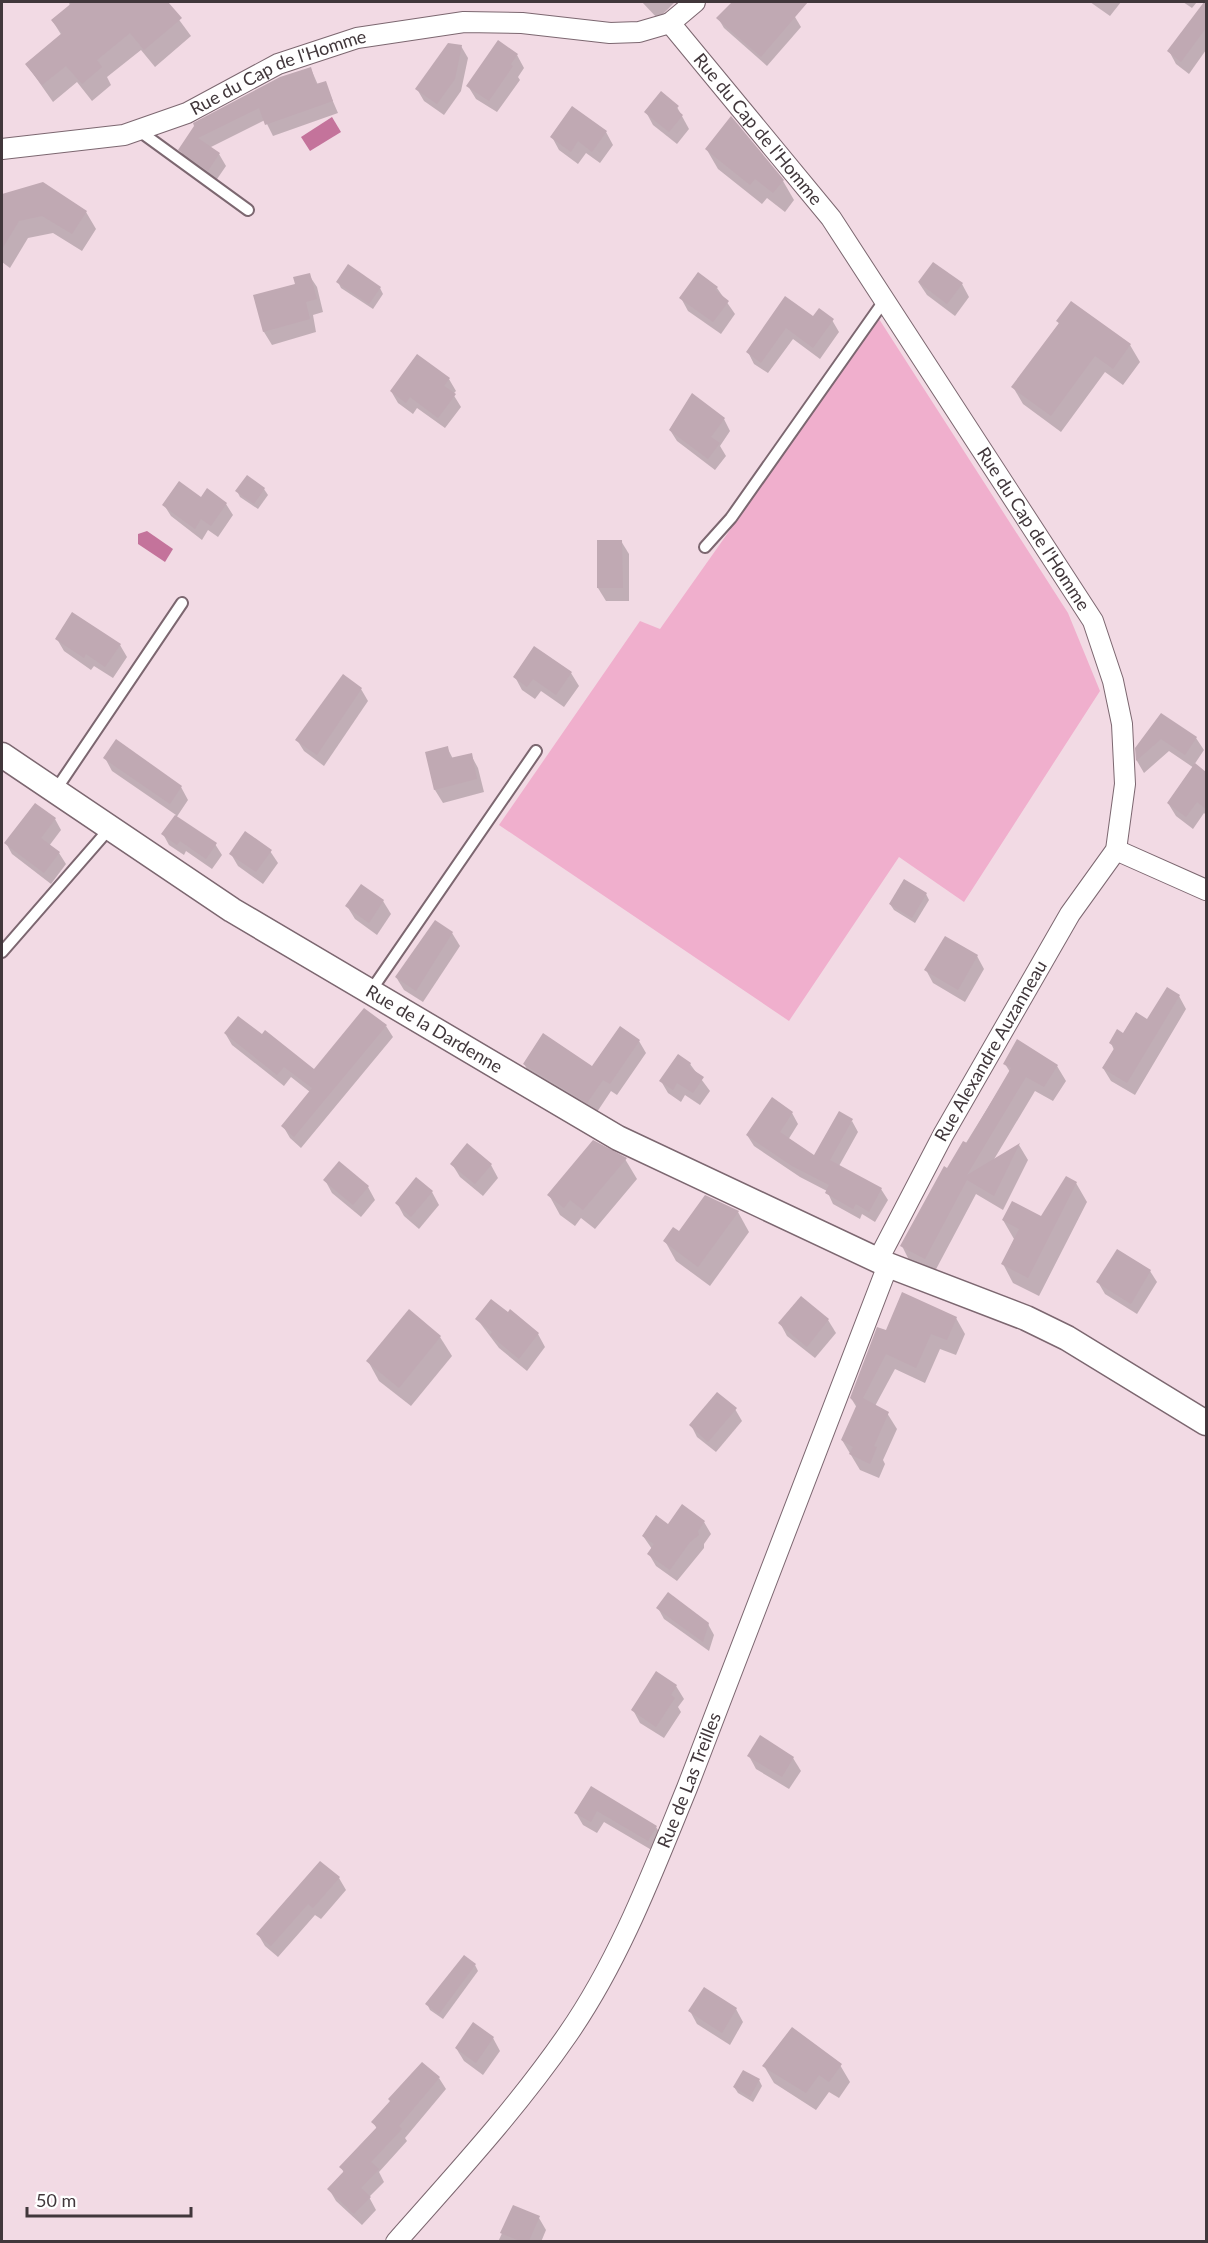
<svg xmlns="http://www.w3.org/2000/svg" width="1208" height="2243" viewBox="0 0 1208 2243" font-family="Lato,sans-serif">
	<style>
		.green { fill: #f0afcd }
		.water { fill: #c4739b }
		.shadow { fill: #0003 }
		.building { fill: #c0a9b3 }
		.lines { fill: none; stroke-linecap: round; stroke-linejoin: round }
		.service-casing { stroke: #7c6770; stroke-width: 14 }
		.minor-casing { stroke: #7c6770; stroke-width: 22 }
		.tertiary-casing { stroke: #7c6770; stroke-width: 27 }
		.service { stroke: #fff; stroke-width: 10 }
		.minor { stroke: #fff; stroke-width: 20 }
		.tertiary { stroke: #fff; stroke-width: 24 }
		.labels { text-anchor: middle; stroke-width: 4.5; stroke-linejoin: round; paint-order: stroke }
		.street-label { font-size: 18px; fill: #41373b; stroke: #fff }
	</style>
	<rect width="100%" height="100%" fill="#f2dae4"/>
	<polygon class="green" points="879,319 1068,613 1100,691 964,902 899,857 789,1021 499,825 640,621 660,629"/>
	<g class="water">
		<polygon points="332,117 341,132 310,151 301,137"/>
		<polygon points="147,531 173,549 165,562 138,544 138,534"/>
	</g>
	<g class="shadow">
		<polygon points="69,2 110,2 113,5 117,2 166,2 191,36 155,67 141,50 107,77 111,85 92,101 77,82 53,102 27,65 62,36 52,20 70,6"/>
		<polygon points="642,2 675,2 658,19"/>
		<polygon points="735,2 779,2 795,17 801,27 767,66 724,28 718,18"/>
		<polygon points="1090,2 1121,2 1110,16"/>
		<polygon points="1183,2 1197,2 1192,8"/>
		<polygon points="1202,7 1206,10 1206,50 1189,74 1176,64 1169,51"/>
		<polygon points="461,46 468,58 461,91 444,115 424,101 417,89"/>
		<polygon points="517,55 524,68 518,77 520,80 497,112 476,99 468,86"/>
		<polygon points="311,69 318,85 325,83 338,113 273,136 265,120 209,148 219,154 226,166 215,182 187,162 180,150 196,126"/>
		<polygon points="677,107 689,129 677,144 653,125 646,112"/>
		<polygon points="606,132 613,145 600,163 586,153 578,164 559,150 552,137"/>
		<polygon points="707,150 783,181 794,200 785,212 767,198 762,204 718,169"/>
		<polygon points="3,195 86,212 96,229 82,251 53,233 28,238 10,268 2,262"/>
		<polygon points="309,275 317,287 323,312 313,315 316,332 272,345 264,332 255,296 297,285"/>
		<polygon points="338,282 380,288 383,294 373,309 341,288"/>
		<polygon points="919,283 962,284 969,297 955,316 927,295"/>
		<polygon points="717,288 735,314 721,334 688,311 681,298"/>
		<polygon points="785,298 813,318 832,320 839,332 820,359 793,339 768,373 754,364 748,352"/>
		<polygon points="1071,303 1130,345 1140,362 1123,385 1105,372 1061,432 1023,404 1013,387 1059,324 1058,321"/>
		<polygon points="449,379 456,391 453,394 461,407 445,428 417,408 413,414 398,403 391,391"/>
		<polygon points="724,419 730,431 720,446 726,456 715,470 677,441 670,430"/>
		<polygon points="264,489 268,495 258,509 240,497 237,491"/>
		<polygon points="201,500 226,504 233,515 218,537 208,530 202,540 171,516 164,505"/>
		<polygon points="621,541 629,554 629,601 606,601 598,588"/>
		<polygon points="57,639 120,645 127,657 113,678 94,666 91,670 64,651"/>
		<polygon points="534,648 571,673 579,686 564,707 541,691 535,699 522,690 515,677"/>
		<polygon points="343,677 361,689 368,701 324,766 304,751 297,740"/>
		<polygon points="1161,715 1196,738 1204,750 1194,765 1206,774 1206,815 1204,813 1193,829 1176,816 1168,803 1194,768 1169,751 1144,773 1137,761 1137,748"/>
		<polygon points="447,747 453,759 471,755 478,768 484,792 443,803 435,790 426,753"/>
		<polygon points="105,758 181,787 188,800 176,818 215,844 222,855 212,869 186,851 184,855 169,845 163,834 176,815 112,771"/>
		<polygon points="55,819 61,830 49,846 59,853 66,864 51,884 12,854 6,843"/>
		<polygon points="270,851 278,863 263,884 238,866 231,854"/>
		<polygon points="361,886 383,901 391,914 377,935 355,919 347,906"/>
		<polygon points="926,894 929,900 915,923 894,910 890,904"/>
		<polygon points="435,922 452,933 460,946 423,1002 404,990 396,977"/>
		<polygon points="977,956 984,969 965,1002 933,983 926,970"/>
		<polygon points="1179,996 1186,1009 1135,1095 1111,1081 1103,1068 1114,1050 1111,1043 1148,1021"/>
		<polygon points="386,1026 393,1037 301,1148 290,1138 283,1126 310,1092 291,1077 284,1086 232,1045 225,1033 315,1071"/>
		<polygon points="639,1041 646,1053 617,1095 611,1091 595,1115 532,1077 524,1064 592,1068"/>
		<polygon points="690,1064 710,1091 700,1105 685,1095 681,1102 668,1093 661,1081"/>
		<polygon points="1005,1064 1057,1066 1066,1081 1053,1101 1035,1091 993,1161 1019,1145 1028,1160 1003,1210 976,1194 934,1273 910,1262 902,1246 1010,1072"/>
		<polygon points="792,1113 798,1124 788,1140 814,1157 852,1121 858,1132 839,1166 881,1189 888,1200 875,1222 862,1214 860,1219 833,1204 827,1191 800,1177 754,1146 747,1135"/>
		<polygon points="625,1159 637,1179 595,1229 581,1218 575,1226 560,1215 549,1195"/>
		<polygon points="452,1164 491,1165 498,1178 483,1196 460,1177"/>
		<polygon points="325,1180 368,1187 375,1200 361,1217 332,1193"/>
		<polygon points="1076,1183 1087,1202 1039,1296 1013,1283 1003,1264 1014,1239 1003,1220 1042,1218"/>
		<polygon points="432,1192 439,1205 419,1229 404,1216 397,1203"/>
		<polygon points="738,1212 749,1232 710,1286 676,1261 665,1241"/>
		<polygon points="1150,1271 1157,1282 1137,1314 1105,1294 1098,1282"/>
		<polygon points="801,1298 828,1320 836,1333 815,1358 787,1336 780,1323"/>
		<polygon points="956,1318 965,1334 956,1355 940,1349 925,1383 895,1369 875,1406 887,1413 897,1429 883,1460 885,1464 879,1478 860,1470 842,1440 857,1408 851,1398 887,1332"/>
		<polygon points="477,1319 538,1334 545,1347 527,1371 499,1348"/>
		<polygon points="440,1337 452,1356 411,1406 379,1381 368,1361"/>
		<polygon points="735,1409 742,1421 716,1452 697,1437 691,1425"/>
		<polygon points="704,1522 711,1534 704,1544 704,1548 677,1581 656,1566 649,1554 652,1549 643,1536 668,1526"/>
		<polygon points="658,1608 708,1624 714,1635 709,1651 664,1619"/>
		<polygon points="676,1686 684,1699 678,1707 681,1712 664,1738 640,1723 633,1710"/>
		<polygon points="749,1756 793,1758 801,1771 789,1789 756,1769"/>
		<polygon points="591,1788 656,1827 663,1838 655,1852 604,1822 597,1833 583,1825 576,1813"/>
		<polygon points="320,1863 339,1878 346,1890 321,1919 315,1915 278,1957 265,1946 258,1934"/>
		<polygon points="475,1965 478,1971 443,2019 430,2010 427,2004"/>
		<polygon points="736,2009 743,2022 730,2045 697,2024 690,2011"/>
		<polygon points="493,2038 500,2051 483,2075 464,2061 456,2048"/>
		<polygon points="840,2065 850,2082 839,2098 829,2092 816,2110 774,2083 764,2066"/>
		<polygon points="439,2078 446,2089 405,2138 407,2141 379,2172 384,2182 369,2197 376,2210 362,2225 336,2201 329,2189 344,2173 341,2167 377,2129 373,2122"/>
		<polygon points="759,2080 762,2086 753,2102 738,2093 734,2087"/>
		<polygon points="514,2207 539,2218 546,2230 541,2242 498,2242"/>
	</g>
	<g class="building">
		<polygon points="73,2 168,2 182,18 144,50 130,33 97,60 102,67 82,84 66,66 42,85 25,64 62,33 51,20"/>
		<polygon points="732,2 808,2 761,57 716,18"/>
		<polygon points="1204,2 1206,2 1206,28 1181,62 1167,51"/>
		<polygon points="498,40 518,54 511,64 513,66 489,101 466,86"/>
		<polygon points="448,43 462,45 455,79 437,104 415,89"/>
		<polygon points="311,67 316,84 326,81 333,101 265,125 259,108 198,138 220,153 208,171 178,150 194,126 193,123 280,77"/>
		<polygon points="661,91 679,106 676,109 683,115 669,132 644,112"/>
		<polygon points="572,106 607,131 592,152 578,141 571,152 550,137"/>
		<polygon points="731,116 784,180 773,193 755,179 750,185 705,149"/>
		<polygon points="43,182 87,211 72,234 42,216 19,221 2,249 2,194"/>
		<polygon points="933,262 963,283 947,304 918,282"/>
		<polygon points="348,264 381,287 369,304 336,282"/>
		<polygon points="698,272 718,287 715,290 729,301 713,322 679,298"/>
		<polygon points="310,273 317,299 306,302 310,319 263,332 253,295 295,284 293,277"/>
		<polygon points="785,296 813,316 819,308 834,319 813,348 786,328 761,363 746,352"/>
		<polygon points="1071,301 1131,344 1113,369 1095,356 1051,416 1011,387 1059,323 1056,321"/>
		<polygon points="417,354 450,378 444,386 456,394 438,418 410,397 406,403 390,391"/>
		<polygon points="692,393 725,418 711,437 720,443 708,459 669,430"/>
		<polygon points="247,475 265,488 254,504 235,491"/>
		<polygon points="179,481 201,497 207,488 227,503 211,526 201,519 195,529 162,505"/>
		<polygon points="597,540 622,540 623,588 597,588"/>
		<polygon points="72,612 121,644 105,667 86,654 84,658 55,639"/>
		<polygon points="534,646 572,672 556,695 533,679 527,687 513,677"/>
		<polygon points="343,674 362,688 317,755 295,740"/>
		<polygon points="1161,713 1197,737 1185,755 1161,739 1136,761 1135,748"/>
		<polygon points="116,739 182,786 170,804 103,758"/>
		<polygon points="448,746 450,758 472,753 477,779 434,790 425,752"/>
		<polygon points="1195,763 1206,772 1206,809 1197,802 1186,817 1167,803"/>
		<polygon points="35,803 56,818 41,838 60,852 44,873 4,843"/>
		<polygon points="175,815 217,843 206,859 180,841 177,845 161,834"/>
		<polygon points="245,831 272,850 256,872 229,854"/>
		<polygon points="904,879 927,893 912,918 889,904"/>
		<polygon points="361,884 384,900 369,923 345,906"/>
		<polygon points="435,920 453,932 416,991 395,977"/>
		<polygon points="945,936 978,955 958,990 924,970"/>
		<polygon points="1167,987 1180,995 1127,1083 1102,1068 1115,1047 1109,1043 1117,1029 1123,1033 1136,1012 1147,1019"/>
		<polygon points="364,1008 387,1025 294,1137 281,1126 312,1088 284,1067 277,1075 224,1033 238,1016 262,1034 265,1030 314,1069"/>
		<polygon points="620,1026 640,1040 610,1084 603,1080 587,1103 523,1064 543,1033 592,1066"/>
		<polygon points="1017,1039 1058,1065 1044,1087 1026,1077 967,1175 1020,1143 994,1196 967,1180 925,1259 900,1246 944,1166 947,1168 963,1141 967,1143 1011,1068 1003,1064"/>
		<polygon points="678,1054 691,1063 689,1067 704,1077 693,1093 677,1083 673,1090 659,1081"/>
		<polygon points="772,1097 793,1112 780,1132 814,1155 839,1111 853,1119 830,1160 882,1188 869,1212 856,1204 853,1209 825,1193 829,1185 792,1166 746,1135"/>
		<polygon points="593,1140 627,1158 583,1210 570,1200 564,1208 547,1195"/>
		<polygon points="467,1143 492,1164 475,1184 450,1164"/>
		<polygon points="339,1161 369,1186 353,1205 323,1180"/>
		<polygon points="1066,1176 1077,1182 1028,1278 1001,1264 1019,1229 1002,1220 1012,1201 1041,1216"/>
		<polygon points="416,1177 433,1191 411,1217 395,1203"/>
		<polygon points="705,1195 739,1211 698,1267 663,1241 673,1227 679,1231"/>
		<polygon points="1117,1249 1151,1270 1131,1304 1096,1282"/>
		<polygon points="902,1292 957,1317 947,1340 931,1334 916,1368 886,1354 863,1398 889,1412 874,1446 877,1447 870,1464 849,1454 853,1447 841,1440 857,1404 850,1398 877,1327 886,1330"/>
		<polygon points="801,1296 829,1319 807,1347 778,1323"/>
		<polygon points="491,1299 508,1312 510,1309 539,1333 519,1359 490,1335 492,1332 475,1319"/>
		<polygon points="409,1309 441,1336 399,1388 366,1361"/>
		<polygon points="717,1392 737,1408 708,1442 689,1425"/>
		<polygon points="682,1504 705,1521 698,1531 699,1535 690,1542 670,1570 647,1554 654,1544 642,1536 656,1515 668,1524"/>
		<polygon points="668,1592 709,1623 703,1642 656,1608"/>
		<polygon points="656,1671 677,1685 671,1695 675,1698 656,1727 631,1710"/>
		<polygon points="760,1735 794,1757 782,1777 747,1756"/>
		<polygon points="591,1786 657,1826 648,1841 597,1811 591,1822 574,1813"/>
		<polygon points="320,1861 340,1877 313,1908 308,1904 271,1946 256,1934"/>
		<polygon points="464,1955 476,1964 439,2014 425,2004"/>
		<polygon points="704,1987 737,2008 722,2033 688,2011"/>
		<polygon points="473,2022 494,2037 476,2063 455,2048"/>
		<polygon points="792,2027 842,2064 829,2082 819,2075 806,2093 762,2066"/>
		<polygon points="422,2062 440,2077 399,2126 402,2129 371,2162 379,2169 361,2188 371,2197 354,2214 327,2189 344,2171 339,2167 377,2127 371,2122 390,2101 388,2099"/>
		<polygon points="743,2070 760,2079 750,2097 733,2087"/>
		<polygon points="513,2205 540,2216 529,2241 520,2241 500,2233"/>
	</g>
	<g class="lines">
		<defs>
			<g id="service">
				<polyline points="138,130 248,210"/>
				<polyline points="705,547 731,518 884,301"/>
				<polyline points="55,791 182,603"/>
				<polyline points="2,952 110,828"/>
				<polyline points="370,992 536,751"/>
			</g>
			<g id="minor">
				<polyline points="670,23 695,2"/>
				<path id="s1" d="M2,149l122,-14 63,-22 91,-49 79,-26 107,-16 58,1 88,10 29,-1 31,-9 161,195 262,403 20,60 9,43 3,60 -9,66 -46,64 -127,221 -65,125"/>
				<polyline points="1116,850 1206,890"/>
				<path id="s2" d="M396,2242c60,-68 121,-134 172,-208 52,-75 85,-163 119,-246l201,-523"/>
			</g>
			<g id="tertiary">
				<path id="s3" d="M2,755l230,155 386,228 270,127 138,53 41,20 139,85"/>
			</g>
		</defs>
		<use href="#service" class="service-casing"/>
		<use href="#minor" class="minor-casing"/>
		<use href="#tertiary" class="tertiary-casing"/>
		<use href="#service" class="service"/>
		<use href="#minor" class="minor"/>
		<use href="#tertiary" class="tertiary"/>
	</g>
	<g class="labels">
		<g class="street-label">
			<text dy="6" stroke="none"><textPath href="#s1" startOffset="290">Rue du Cap de l'Homme</textPath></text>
			<text dy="6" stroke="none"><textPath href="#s1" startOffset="830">Rue du Cap de l'Homme</textPath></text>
			<text dy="6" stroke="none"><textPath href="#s1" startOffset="1316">Rue du Cap de l'Homme</textPath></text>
			<text dy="6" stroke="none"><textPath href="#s3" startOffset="512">Rue de la Dardenne</textPath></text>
			<text transform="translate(991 1051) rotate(-60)" y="6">Rue Alexandre Auzanneau</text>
			<text dy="6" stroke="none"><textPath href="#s2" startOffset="552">Rue de Las Treilles</textPath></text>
		</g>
	</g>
	<rect width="1208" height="2243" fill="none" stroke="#41373b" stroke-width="6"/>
	<path d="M27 2207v9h164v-9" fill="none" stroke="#41373b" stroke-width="3"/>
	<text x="36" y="2207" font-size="18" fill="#41373b" stroke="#ffffff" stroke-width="4.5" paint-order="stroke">50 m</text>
</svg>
